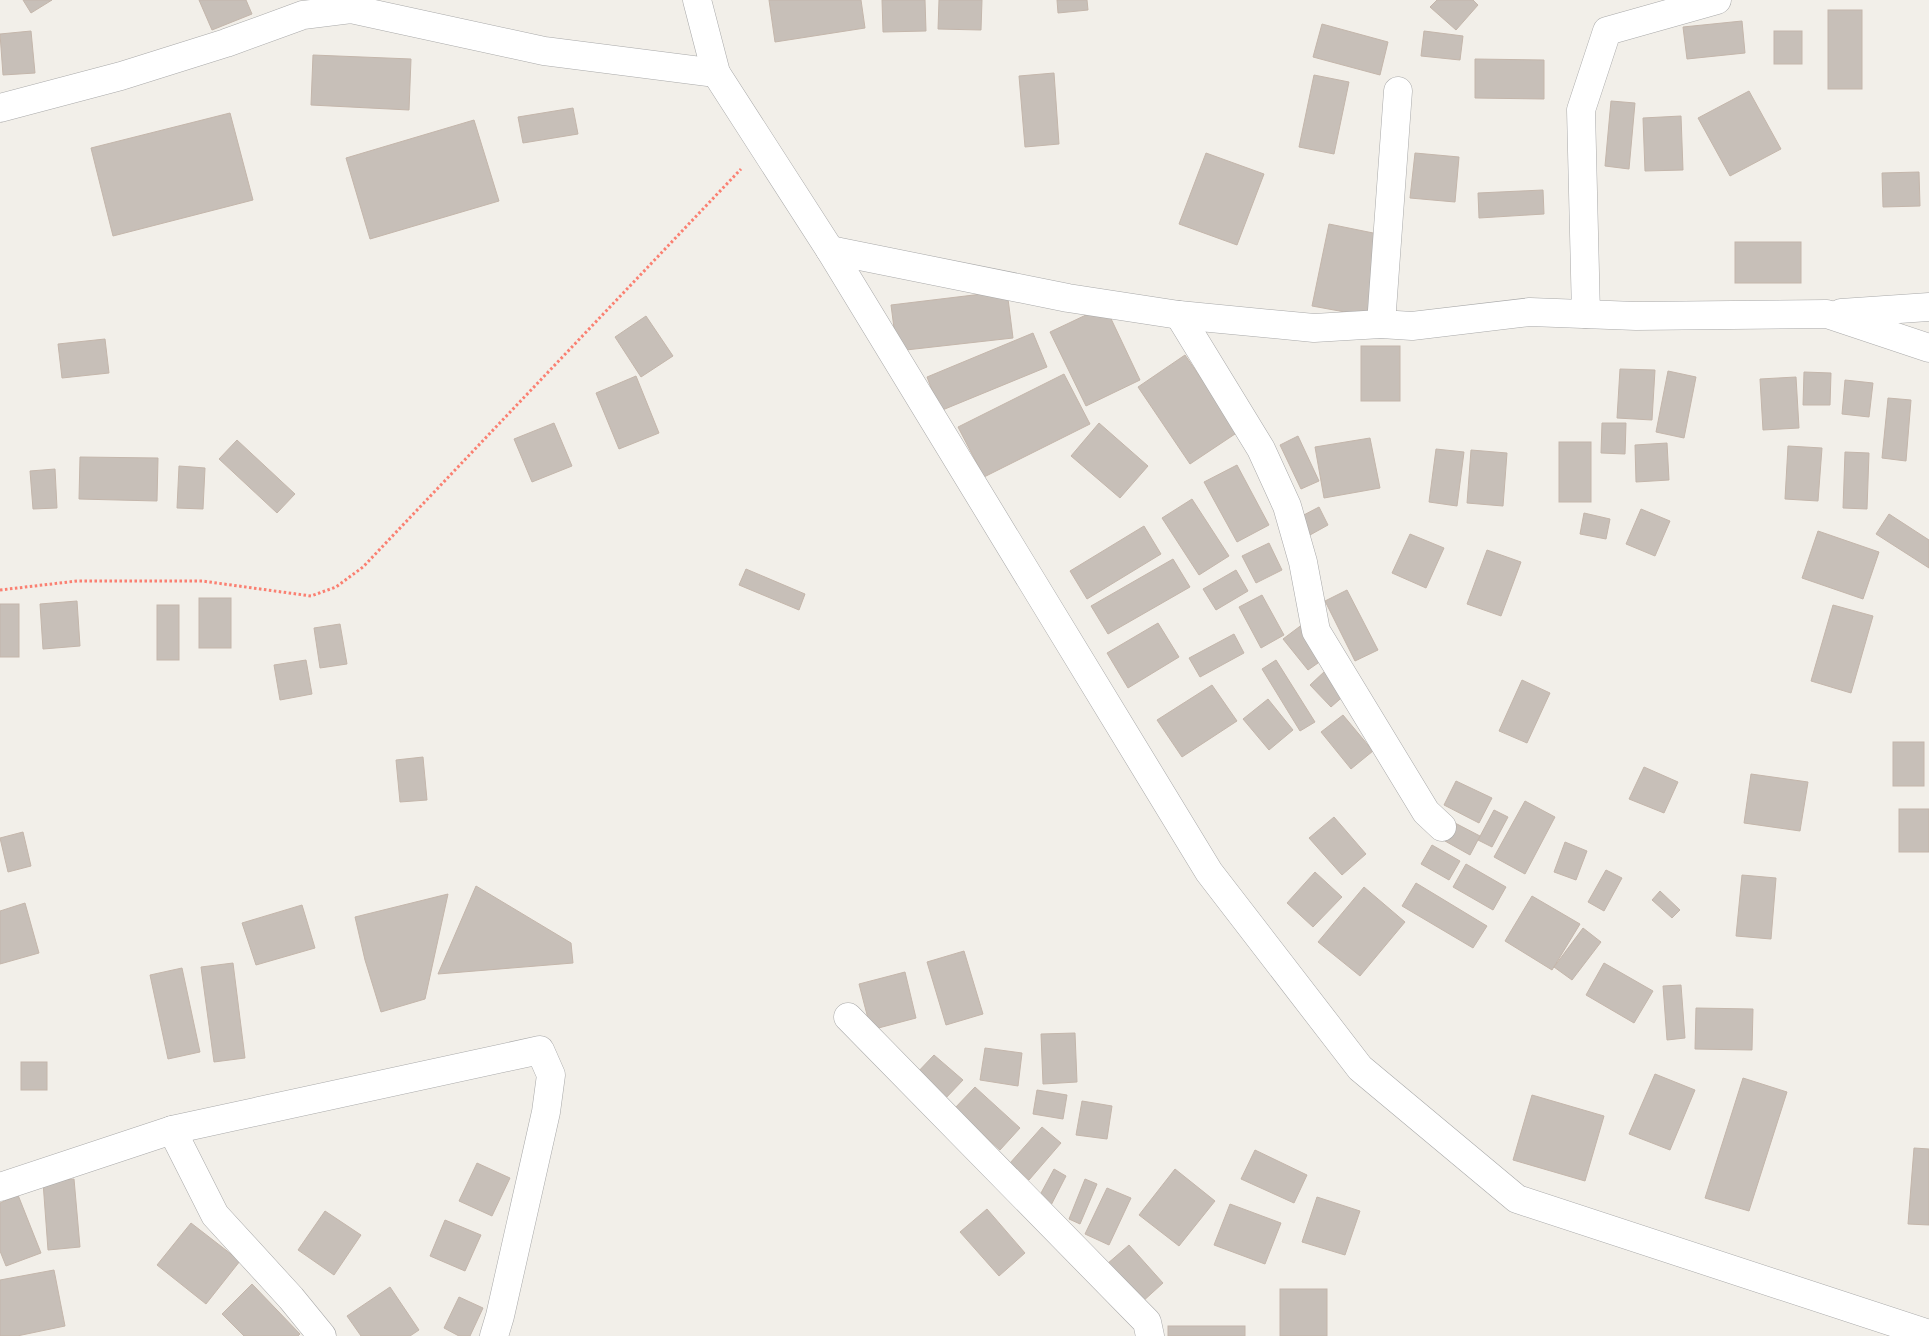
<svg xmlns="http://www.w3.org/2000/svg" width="1929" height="1336" viewBox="0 0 1929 1336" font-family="Rubik,sans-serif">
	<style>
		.building { fill: #c7bfb8; stroke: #c4b6ab }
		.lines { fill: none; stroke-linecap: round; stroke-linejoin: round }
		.minor-casing { stroke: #a9a9a9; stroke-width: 29 }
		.path { stroke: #fa8072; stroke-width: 3; stroke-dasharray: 2.5 2.5; stroke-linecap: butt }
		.minor { stroke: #fff; stroke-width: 28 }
	</style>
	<rect width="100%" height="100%" fill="#f2efe9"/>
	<g class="building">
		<polygon points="23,0 52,0 31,13"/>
		<polygon points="199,0 246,0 252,14 212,30"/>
		<polygon points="769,0 861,0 865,28 775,42"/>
		<polygon points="882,0 925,0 926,31 883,32"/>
		<polygon points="939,0 982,0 981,30 938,29"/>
		<polygon points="1057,0 1087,0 1088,10 1058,13"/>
		<polygon points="1437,0 1473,0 1478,5 1456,30 1430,7"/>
		<rect x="1828" y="10" width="34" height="79"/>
		<polygon points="1742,21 1745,53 1687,59 1683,27"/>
		<polygon points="1322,24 1388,42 1380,75 1313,57"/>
		<polygon points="31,31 35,73 3,75 0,34"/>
		<polygon points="1424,31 1463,36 1460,60 1421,56"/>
		<rect x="1774" y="31" width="28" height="33"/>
		<polygon points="313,55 411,59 409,110 311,105"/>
		<polygon points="1475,59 1544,60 1544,99 1475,98"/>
		<polygon points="1054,73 1059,144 1025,147 1019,76"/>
		<polygon points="1314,75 1349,82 1334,154 1299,147"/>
		<polygon points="1749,91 1781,149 1730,176 1698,118"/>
		<polygon points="1611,101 1635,103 1629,169 1605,166"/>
		<polygon points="573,108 578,134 523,143 518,117"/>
		<polygon points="230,113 253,200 113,236 91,148"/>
		<polygon points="1681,116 1683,170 1645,171 1643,118"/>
		<polygon points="474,120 499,201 370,239 346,158"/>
		<polygon points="1206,153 1264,174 1237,245 1179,224"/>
		<polygon points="1415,153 1459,157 1455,202 1410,198"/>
		<polygon points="1919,172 1920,206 1883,207 1882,173"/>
		<polygon points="1543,190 1544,214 1479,218 1478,193"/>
		<polygon points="1329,224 1383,235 1367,316 1312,306"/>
		<rect x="1735" y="242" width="66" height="41"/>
		<polygon points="1007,291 1013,338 897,351 891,305"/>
		<polygon points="1105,306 1140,380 1086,406 1050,332"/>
		<polygon points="646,316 673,356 641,377 615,337"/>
		<polygon points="1033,333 1047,367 940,411 927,377"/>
		<polygon points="105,339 109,373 62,378 58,344"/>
		<rect x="1361" y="346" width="39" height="55"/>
		<polygon points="1185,355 1238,432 1190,464 1138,387"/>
		<polygon points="1620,369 1655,370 1652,420 1617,418"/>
		<polygon points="1668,371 1696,377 1684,438 1656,432"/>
		<polygon points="1804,372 1831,373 1830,405 1803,405"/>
		<polygon points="1064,374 1090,424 984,477 958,427"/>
		<polygon points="636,376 659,433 619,449 596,393"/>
		<polygon points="1796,377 1799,428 1763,430 1760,379"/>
		<polygon points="1845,380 1873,383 1869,417 1842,414"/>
		<polygon points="1888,398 1911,400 1906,461 1882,458"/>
		<polygon points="554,423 572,466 532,482 514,439"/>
		<polygon points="1099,423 1148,466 1120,498 1071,456"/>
		<polygon points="1602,423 1626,423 1625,454 1601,453"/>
		<polygon points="1298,436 1319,481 1301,489 1280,445"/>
		<polygon points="1370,438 1380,488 1324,498 1315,447"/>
		<polygon points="237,440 295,494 277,513 219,459"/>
		<rect x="1559" y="442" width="32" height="60"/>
		<polygon points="1667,443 1669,480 1636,482 1635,445"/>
		<polygon points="1788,446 1822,448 1818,501 1785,499"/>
		<polygon points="1436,449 1464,452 1457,506 1429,502"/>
		<polygon points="1471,450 1507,453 1503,506 1467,503"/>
		<polygon points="1845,452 1869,453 1867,509 1843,508"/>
		<polygon points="80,457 158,458 157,501 79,499"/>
		<polygon points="1237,465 1269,525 1237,542 1204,482"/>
		<polygon points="179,466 205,468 203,509 177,508"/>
		<polygon points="55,469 57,508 33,509 30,471"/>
		<polygon points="1192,499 1229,556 1199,575 1162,518"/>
		<polygon points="1319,507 1328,525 1310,535 1300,517"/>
		<polygon points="1641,509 1670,521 1655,556 1626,544"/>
		<polygon points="1584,513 1610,519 1606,539 1580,534"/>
		<polygon points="1889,514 1929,540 1929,568 1876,534"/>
		<polygon points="1144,526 1161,554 1087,599 1070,571"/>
		<polygon points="1818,531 1879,552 1863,599 1802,578"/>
		<polygon points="1410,534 1444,548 1426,588 1392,573"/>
		<polygon points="1269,543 1282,570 1256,583 1242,556"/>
		<polygon points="1487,550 1521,562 1501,616 1467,604"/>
		<polygon points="1173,559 1190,587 1108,634 1091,606"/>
		<polygon points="746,569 805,594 799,610 739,585"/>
		<polygon points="1236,570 1248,591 1216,610 1203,589"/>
		<polygon points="1347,590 1378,650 1355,661 1325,601"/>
		<polygon points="1262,595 1284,635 1261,648 1239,607"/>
		<rect x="199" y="598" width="32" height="50"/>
		<polygon points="77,601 80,646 43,649 40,604"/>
		<rect x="0" y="604" width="19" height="53"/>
		<rect x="157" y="605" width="22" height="55"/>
		<polygon points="1833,605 1873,616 1851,693 1811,681"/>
		<polygon points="1158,623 1179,657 1128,688 1107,653"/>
		<polygon points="340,624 347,664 320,668 314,628"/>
		<polygon points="1303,624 1328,656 1308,670 1283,639"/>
		<polygon points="1234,634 1244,653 1200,677 1189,658"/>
		<polygon points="306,660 312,694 280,700 274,665"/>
		<polygon points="1276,660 1315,722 1300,731 1262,669"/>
		<polygon points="1325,671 1347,693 1331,707 1310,685"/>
		<polygon points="1522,680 1550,693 1527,743 1499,731"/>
		<polygon points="1212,685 1237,721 1182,757 1157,720"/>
		<polygon points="1268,699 1293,730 1269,750 1243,719"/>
		<polygon points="1343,715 1373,751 1351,769 1321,732"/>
		<rect x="1893" y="742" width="31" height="44"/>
		<polygon points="423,757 427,800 400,802 396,760"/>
		<polygon points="1644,767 1678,782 1664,813 1629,799"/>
		<polygon points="1751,774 1808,782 1800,831 1744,823"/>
		<polygon points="1456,781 1492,798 1479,823 1444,805"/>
		<polygon points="1525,801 1555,817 1525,874 1494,857"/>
		<rect x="1899" y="809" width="30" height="43"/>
		<polygon points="1494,810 1508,817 1492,847 1478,840"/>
		<polygon points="1334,817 1366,854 1342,875 1309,838"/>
		<polygon points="1455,823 1480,836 1470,855 1445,841"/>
		<polygon points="23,832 31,866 8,872 0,838"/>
		<polygon points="1565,842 1587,851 1576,880 1554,872"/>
		<polygon points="1432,845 1460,861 1449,880 1421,864"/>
		<polygon points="1466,864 1506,887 1493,910 1453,887"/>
		<polygon points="1606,870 1622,878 1604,911 1588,902"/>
		<polygon points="1315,872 1342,897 1313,927 1287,903"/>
		<polygon points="1742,875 1776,878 1771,939 1736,936"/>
		<polygon points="1416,883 1487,926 1473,948 1402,906"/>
		<polygon points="476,886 571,943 573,963 438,974"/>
		<polygon points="1364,887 1405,922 1360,976 1318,942"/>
		<polygon points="1660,891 1680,910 1672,918 1652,900"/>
		<polygon points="448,894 425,999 381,1012 365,960 355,917"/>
		<polygon points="1532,896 1580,924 1552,970 1505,941"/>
		<polygon points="25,903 39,953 0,964 0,911"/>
		<polygon points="302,905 315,948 256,965 242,923"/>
		<polygon points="1583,928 1601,942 1572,980 1554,967"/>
		<polygon points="964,951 983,1014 946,1025 927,962"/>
		<polygon points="233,963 245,1058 214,1062 201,967"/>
		<polygon points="1604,963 1653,991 1634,1023 1586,995"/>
		<polygon points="182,968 200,1052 168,1059 150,975"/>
		<polygon points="905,972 916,1018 871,1030 859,984"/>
		<polygon points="1681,985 1685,1038 1667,1040 1663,986"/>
		<polygon points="1696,1008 1753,1009 1752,1050 1695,1049"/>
		<polygon points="1075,1033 1077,1082 1043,1084 1041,1034"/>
		<polygon points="985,1048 1022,1053 1018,1086 980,1080"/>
		<polygon points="934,1055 963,1080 944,1100 915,1075"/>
		<rect x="21" y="1062" width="26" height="28"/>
		<polygon points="1655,1074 1695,1090 1670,1150 1629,1134"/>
		<polygon points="1743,1078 1787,1092 1749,1211 1705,1198"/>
		<polygon points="975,1087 1020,1128 1000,1150 954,1109"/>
		<polygon points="1037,1090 1067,1095 1063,1119 1033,1114"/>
		<polygon points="1532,1095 1604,1116 1585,1181 1513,1160"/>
		<polygon points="1082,1101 1112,1106 1107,1139 1076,1135"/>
		<polygon points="1042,1127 1061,1143 1029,1180 1010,1163"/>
		<polygon points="1914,1148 1929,1149 1929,1225 1908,1224"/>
		<polygon points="1255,1150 1307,1175 1294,1203 1241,1179"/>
		<polygon points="477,1163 510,1178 492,1216 459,1201"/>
		<polygon points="1054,1169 1066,1176 1047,1213 1034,1206"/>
		<polygon points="1175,1169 1215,1201 1179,1246 1139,1215"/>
		<polygon points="74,1179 80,1247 48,1250 43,1182"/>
		<polygon points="1085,1179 1097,1184 1080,1224 1069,1219"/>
		<polygon points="1107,1188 1131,1198 1109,1245 1085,1234"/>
		<polygon points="18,1195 41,1253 6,1266 0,1251 0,1203"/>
		<polygon points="1317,1197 1360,1211 1345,1255 1302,1242"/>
		<polygon points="1230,1204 1281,1223 1265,1264 1214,1245"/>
		<polygon points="987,1209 1025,1253 999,1276 960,1232"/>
		<polygon points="325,1211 361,1235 334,1275 298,1250"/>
		<polygon points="445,1220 481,1235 465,1271 430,1256"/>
		<polygon points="191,1223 240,1261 206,1304 157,1265"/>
		<polygon points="1129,1245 1163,1283 1141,1303 1107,1264"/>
		<polygon points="54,1270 65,1326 17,1336 0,1336 0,1280"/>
		<polygon points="252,1284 300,1334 298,1336 244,1336 222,1314"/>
		<polygon points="390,1287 419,1330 410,1336 361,1336 347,1316"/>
		<rect x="1280" y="1289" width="47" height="47"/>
		<polygon points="459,1297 483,1308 470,1336 459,1336 444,1328"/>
		<rect x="1168" y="1326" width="77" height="10"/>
	</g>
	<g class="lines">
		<defs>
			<g id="minor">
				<polyline points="697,0 716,73 830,250 1209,872 1360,1068 1517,1199 1929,1334"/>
				<polyline points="0,108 121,76 226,43 303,15 351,9 544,51 716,73"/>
				<polyline points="830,250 1068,298 1179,315 1314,328 1381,324 1412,326 1530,312 1636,316 1827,314 1929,348"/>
				<polyline points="1841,313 1929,307"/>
				<polyline points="1586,314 1581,110 1607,31 1717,0"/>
				<polyline points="1179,315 1261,449 1287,506 1303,562 1316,631 1426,812 1442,827"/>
				<polyline points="1381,324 1398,91"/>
				<polyline points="848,1017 1147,1322 1150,1336"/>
				<polyline points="172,1130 215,1215 291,1298 322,1336"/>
				<polyline points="0,1187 172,1130 540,1050 551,1075 546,1112 500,1316 494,1336"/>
			</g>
		</defs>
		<use href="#minor" class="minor-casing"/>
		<polyline class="path" points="0,590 77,581 202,581 311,596 336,587 363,567 741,169"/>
		<use href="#minor" class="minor"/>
	</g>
</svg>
